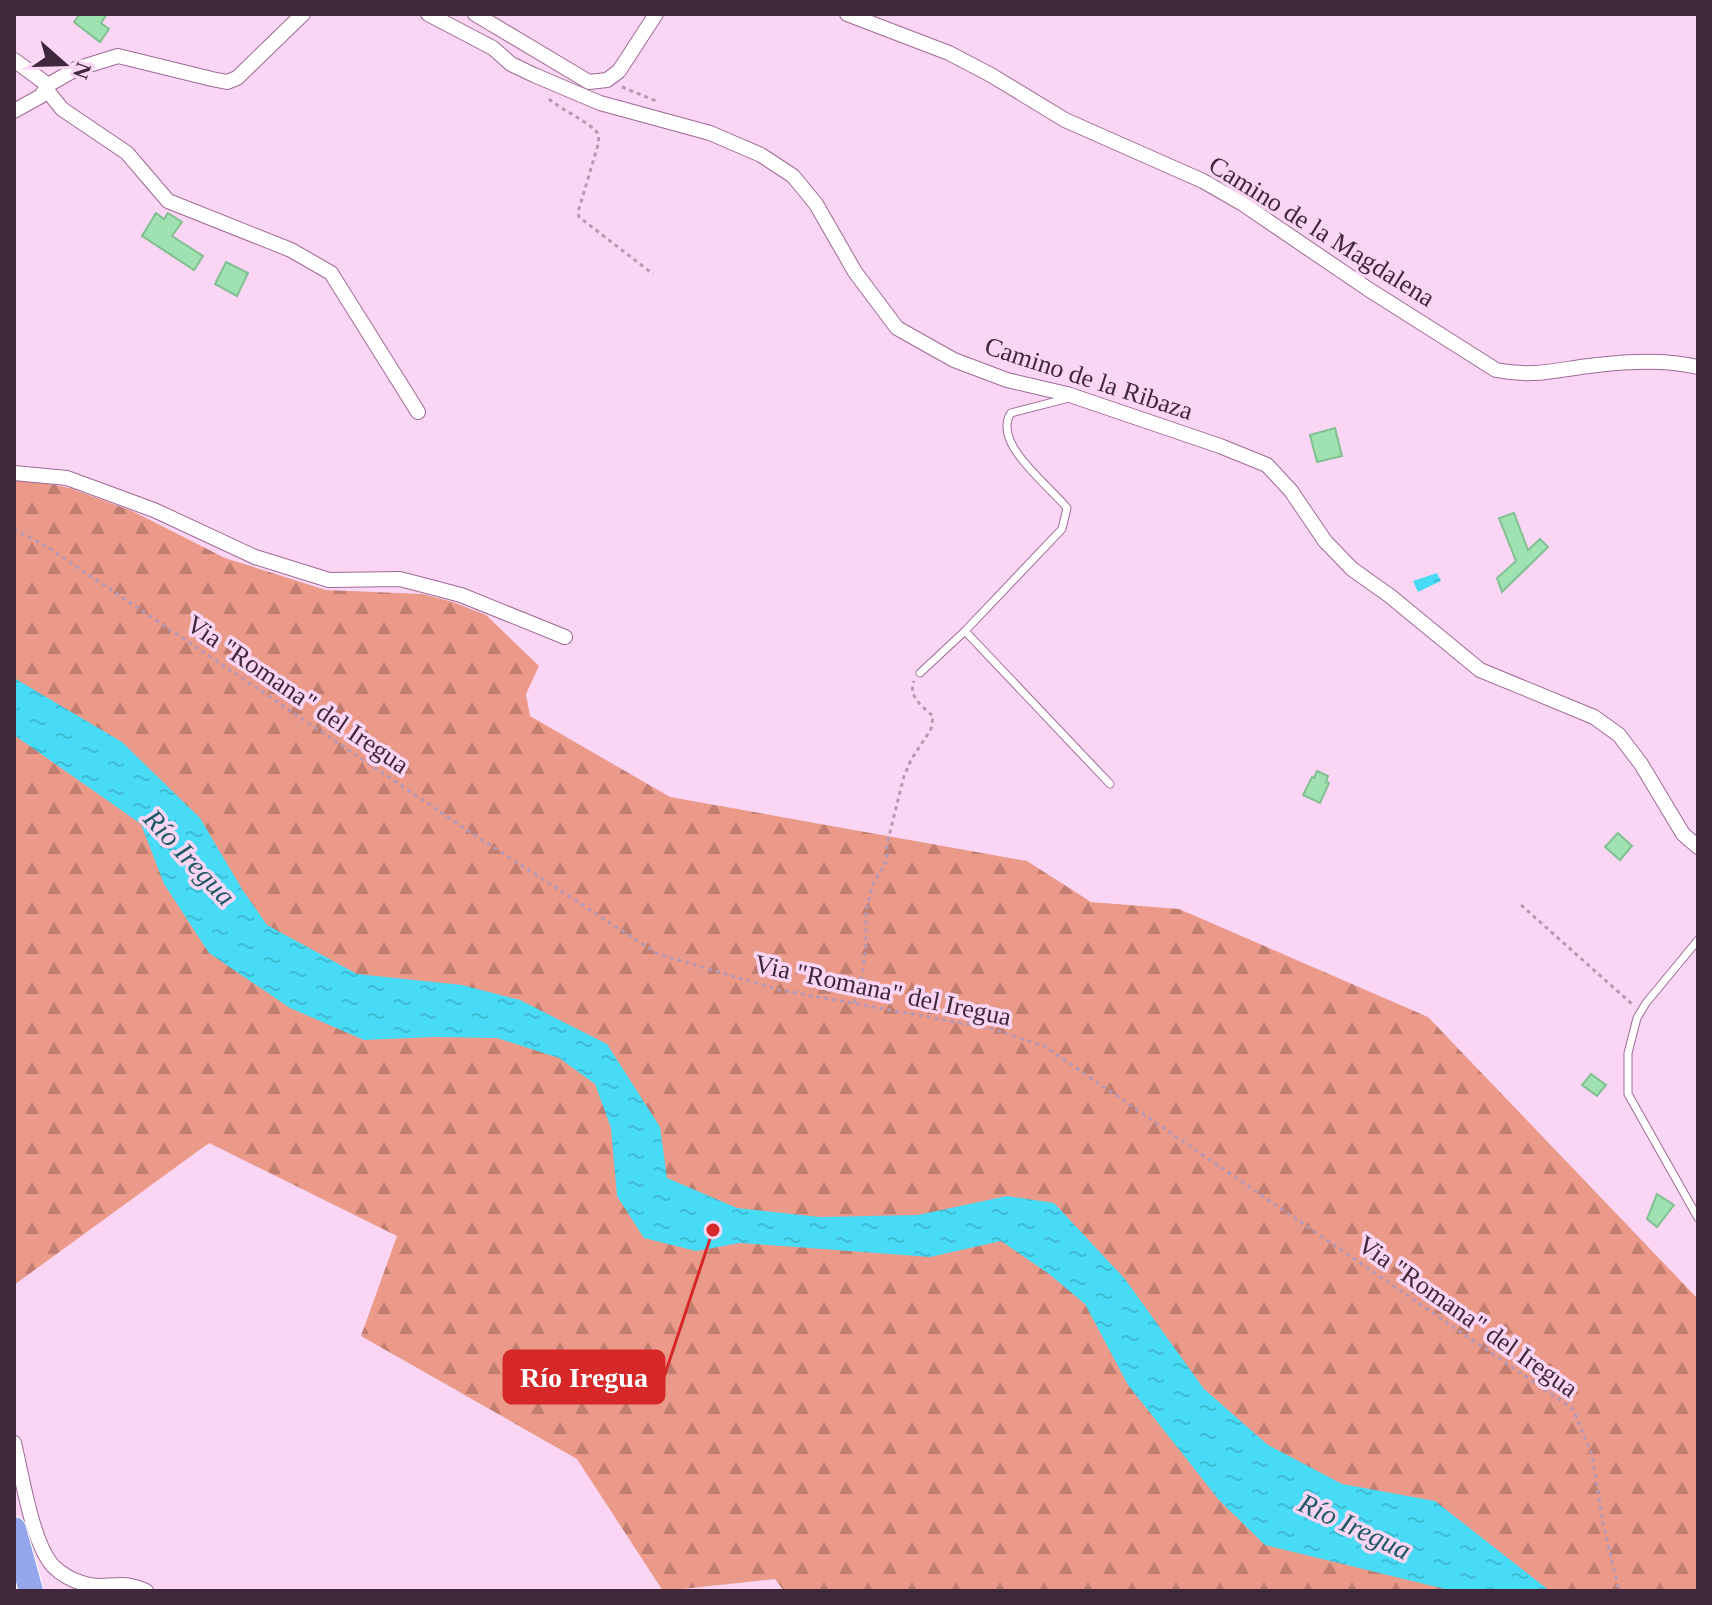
<svg xmlns="http://www.w3.org/2000/svg" width="1712" height="1605" viewBox="0 0 1712 1605" font-family="Georgia,serif">
	<style>
		.forest { fill: url(#forest-firs) }
		.water { fill: url(#water-ripples) }
		.building { fill: #9fe1b1; stroke: #80c092; stroke-width: 2 }
		.lines { fill: none; stroke-linecap: round; stroke-linejoin: round }
		.service-casing { stroke: #9f6996; stroke-width: 9 }
		.minor-casing { stroke: #9f6996; stroke-width: 16 }
		.motorway-casing { stroke: #fff; stroke-width: 26 }
		.path { stroke: #b898b2; stroke-width: 3; stroke-dasharray: 4 4; stroke-linecap: butt }
		.service { stroke: #fff; stroke-width: 7 }
		.minor { stroke: #fff; stroke-width: 14 }
		.motorway { stroke: #94a6ec; stroke-width: 24 }
		.labels { text-anchor: middle; stroke-width: 7; stroke-linejoin: round; paint-order: stroke }
		.street-label { font-size: 26px; fill: #40283c; stroke: #fbd6f4 }
		.water-label { font-size: 28px; font-style: italic; fill: #1e5a65; stroke: #fbd6f4 }
		.leader { fill: none; stroke: #d62828; stroke-width: 3 }
		.callout-dot { fill: #d62828; stroke: #fbd6f4; stroke-width: 3 }
		.callout { fill: #d62828; stroke: #d62828; stroke-width: 3 }
		.callout-label { font-size: 28px; text-anchor: middle; font-weight: bold; fill: #fff }
	</style>
	<defs>
		<pattern id="forest-firs" width="22" height="20" patternUnits="userSpaceOnUse" patternTransform="scale(2)"><rect width="22" height="20" fill="#eb9988"/><path d="M5 1l3.5 6h-7zM16 11l3.5 6h-7z" fill="#c07d70"/></pattern>
		<pattern id="water-ripples" width="26" height="14" patternUnits="userSpaceOnUse" patternTransform="scale(2)"><rect width="26" height="14" fill="#47dbf6"/><path d="M2 4q2-2 4 0t4 0M15 11q2-2 4 0t4 0" fill="none" stroke="#3fbcd4"/></pattern>
	</defs>
	<rect width="100%" height="100%" fill="#fbd6f4"/>
	<polygon class="forest" points="14,477 70,488 132,511 225,558 326,590 422,594 453,602 486,615 539,666 526,694 530,716 670,797 1027,861 1091,902 1179,909 1428,1017 1698,1299 1698,1591 784,1591 775,1579 663,1591 577,1459 361,1336 397,1236 209,1143 14,1285"/>
	<g class="water">
		<polygon points="1437,573 1441,581 1418,592 1413,581"/>
		<polygon points="14,678 122,742 200,818 242,889 267,925 357,974 462,985 520,1000 607,1044 660,1127 667,1178 737,1208 820,1217 918,1215 1007,1196 1054,1203 1125,1279 1204,1389 1268,1445 1342,1484 1435,1501 1550,1591 1453,1591 1265,1545 1219,1500 1128,1385 1085,1304 1049,1274 1001,1241 930,1257 740,1243 696,1251 644,1238 617,1196 611,1128 595,1084 559,1058 497,1038 435,1037 364,1040 290,1008 209,953 164,884 141,824 14,735"/>
	</g>
	<g class="building">
		<polygon points="80,14 107,14 101,23 109,29 100,42 74,22"/>
		<polygon points="156,213 164,219 168,213 182,222 172,236 203,256 194,270 142,236"/>
		<polygon points="226,262 248,273 237,296 215,284"/>
		<polygon points="1335,428 1342,456 1317,462 1310,435"/>
		<polygon points="1514,513 1528,550 1540,539 1548,547 1502,592 1497,578 1516,561 1499,518"/>
		<polygon points="1317,771 1328,776 1326,782 1329,783 1320,803 1303,795 1312,777 1314,778"/>
		<polygon points="1618,833 1632,846 1620,860 1605,847"/>
		<polygon points="1591,1074 1606,1085 1597,1096 1582,1085"/>
		<polygon points="1657,1194 1674,1205 1657,1227 1647,1219"/>
	</g>
	<g class="lines">
		<defs>
			<g id="service">
				<path d="M1069,398l-58,15c-20,30 39,73 56,95l-5,21 -97,102 145,153"/>
				<polyline points="920,673 965,631"/>
				<polyline points="1698,940 1646,1003 1637,1018 1628,1053 1628,1094 1698,1218"/>
			</g>
			<g id="minor">
				<polyline points="428,14 493,48 511,64 534,75 600,103 710,133 761,155 793,176 816,204 855,272 897,328 954,360 1007,380 1067,394 1220,446 1267,465 1291,491 1325,541 1352,569 1390,596 1480,670 1594,717 1619,735 1641,764 1683,834 1698,847"/>
				<polyline points="475,14 589,82 607,80 619,71 656,14"/>
				<path d="M847,14l102,39 42,22 74,45 138,61 40,23 125,85 128,81c40,8 62,-1 101,-5 33,-4 69,-6 101,2"/>
				<polyline points="14,60 48,85"/>
				<polyline points="46,89 62,109 127,153 168,201 291,250 331,273 418,412"/>
				<polyline points="14,111 41,96 48,85 76,69 118,56 212,79 227,82 237,78 303,14"/>
				<polyline points="14,473 67,478 154,510 255,557 329,580 400,579 461,595 565,637"/>
				<path d="M14,1443c8,32 18,100 39,123 9,9 21,15 32,18 23,7 33,-6 61,7"/>
			</g>
			<polyline id="motorway" points="14,1529 31,1591"/>
		</defs>
		<use href="#service" class="service-casing"/>
		<use href="#minor" class="minor-casing"/>
		<use href="#motorway" class="motorway-casing"/>
		<g class="path">
			<polyline points="622,87 659,102"/>
			<path d="M549,99c14,12 43,24 50,36l-1,10 -20,67 1,5 74,57"/>
			<polyline points="14,529 49,548 470,832 658,954 780,990 989,1028 1044,1046 1573,1409 1592,1455 1603,1523 1619,1591"/>
			<polyline points="1521,905 1632,1004"/>
			<path d="M854,1003l7,-23 5,-31v-39l7,-26 14,-24v-16l17,-68 7,-16 20,-31 2,-13c-11,-10 -25,-19 -19,-35"/>
		</g>
		<use href="#service" class="service"/>
		<use href="#minor" class="minor"/>
		<use href="#motorway" class="motorway"/>
	</g>
	<g class="labels">
		<g class="street-label">
			<text transform="translate(1322 231) rotate(32)" y="9">Camino de la Magdalena</text>
			<text transform="translate(1089 378) rotate(18)" y="9">Camino de la Ribaza</text>
			<text transform="translate(298 694) rotate(34)" y="9">Via "Romana" del Iregua</text>
			<text transform="translate(883 990) rotate(12)" y="9">Via "Romana" del Iregua</text>
			<text transform="translate(1468 1316) rotate(35)" y="9">Via "Romana" del Iregua</text>
		</g>
		<g class="water-label">
			<text transform="translate(190 857) rotate(47)" y="10">Río Iregua</text>
			<text transform="translate(1355 1526) rotate(25)" y="10">Río Iregua</text>
		</g>
	</g>
	<path class="leader" d="M713 1230L664 1377"/>
	<circle class="callout-dot" cx="713" cy="1230" r="8"/>
	<rect class="callout" x="504" y="1351" width="160" height="52" rx="8"/>
	<g class="callout-label">
		<text x="584" y="1387">Río Iregua</text>
	</g>
	<rect width="1712" height="1605" fill="none" stroke="#40283c" stroke-width="32"/>
	<g transform="translate(64 64) rotate(110)" stroke="#fbd6f4" stroke-width="6" paint-order="stroke">
	<path d="M0-6L14 30L0 20L-14 30Z" fill="#40283c"/>
	<text y="-12" font-size="22" font-weight="bold" text-anchor="middle" fill="#40283c">N</text>
	</g>
</svg>
